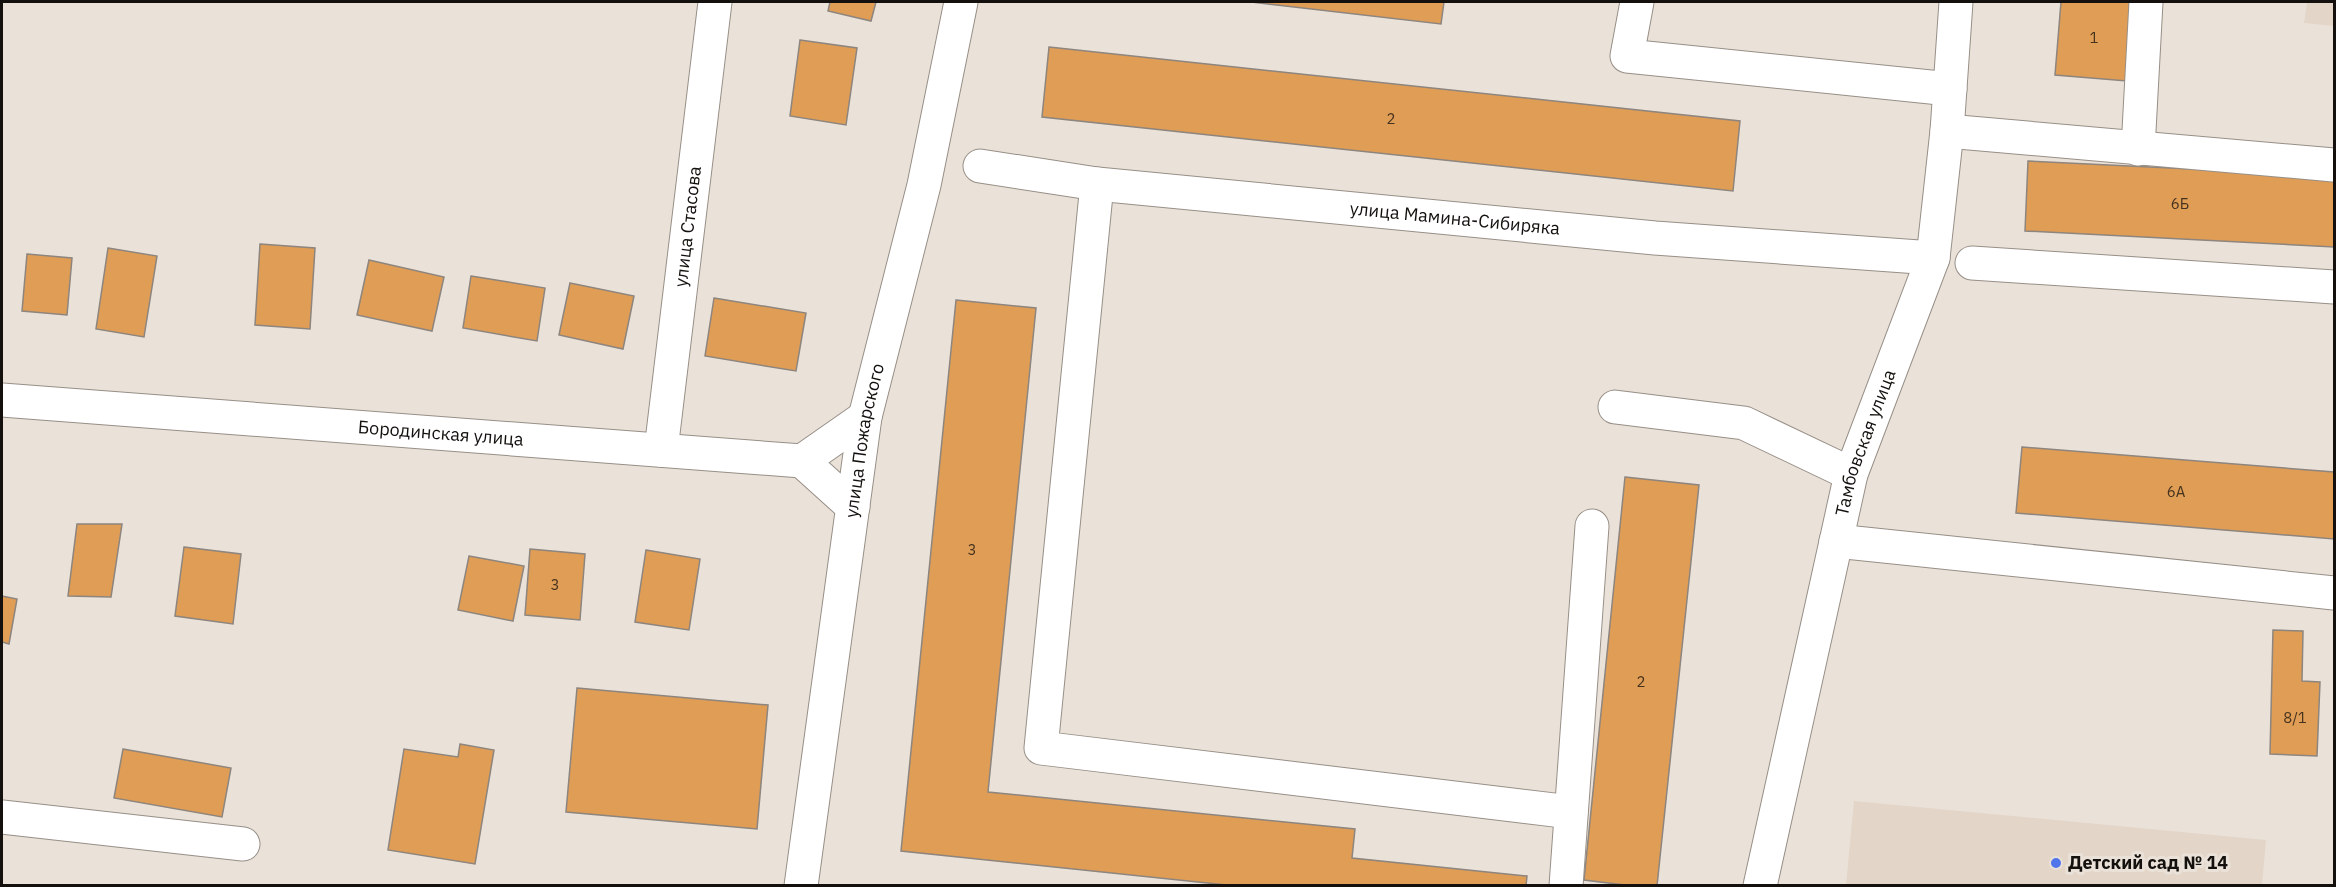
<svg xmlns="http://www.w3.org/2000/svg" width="2336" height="887" viewBox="0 0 2336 887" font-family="'IBM Plex Sans',sans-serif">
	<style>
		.built { fill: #e3d5c7 }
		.building { fill: #e09d55; stroke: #8d857e; stroke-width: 1.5 }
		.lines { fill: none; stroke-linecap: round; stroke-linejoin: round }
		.minor-casing { stroke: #978f87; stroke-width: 35 }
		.minor { stroke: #fff; stroke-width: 33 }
		.poi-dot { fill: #5175ea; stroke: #eae2d9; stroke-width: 2 }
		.labels { text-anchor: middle; stroke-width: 6; stroke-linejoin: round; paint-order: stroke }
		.number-label { font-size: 15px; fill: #46331f }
		.street-label { font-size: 18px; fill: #13100d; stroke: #eae2d9 }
		.poi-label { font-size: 18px; font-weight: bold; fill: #13100d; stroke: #eae2d9; text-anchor: start }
	</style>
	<rect width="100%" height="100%" fill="#eae2d9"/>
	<g class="built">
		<polygon points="2307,2 2334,2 2334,26 2304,23"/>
		<polygon points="1854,801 2266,840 2262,885 1846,885"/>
	</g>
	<g class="building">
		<polygon points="830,2 876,2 871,21 828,11"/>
		<polygon points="1251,2 1444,2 1441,24"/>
		<polygon points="2061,2 2132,2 2127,81 2055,75"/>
		<polygon points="800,40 857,48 846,125 790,116"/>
		<polygon points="1049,47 1740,121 1733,191 1042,117"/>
		<polygon points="2028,161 2334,176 2334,247 2025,231"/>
		<polygon points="260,244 315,248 310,329 255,325"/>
		<polygon points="108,248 157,256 144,337 96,329"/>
		<polygon points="27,254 72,258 67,315 22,311"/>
		<polygon points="369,260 444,277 432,331 357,315"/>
		<polygon points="471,276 545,288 537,341 463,328"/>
		<polygon points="570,283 634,296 623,349 559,335"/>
		<polygon points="714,298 806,313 796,371 705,356"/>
		<polygon points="956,300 1036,308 988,792 1355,829 1352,858 1527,876 1526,886 1236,886 901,851"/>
		<polygon points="2022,447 2334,472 2334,539 2016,513"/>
		<polygon points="1625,477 1699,485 1657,886 1633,886 1584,880"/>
		<polygon points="77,524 122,524 111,597 68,596"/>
		<polygon points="184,547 241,554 233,624 175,616"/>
		<polygon points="530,549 585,554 580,620 525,615"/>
		<polygon points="646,550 700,559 689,630 635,622"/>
		<polygon points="469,556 524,566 513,621 458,610"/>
		<polygon points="2,596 17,599 9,644 2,642"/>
		<polygon points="2273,630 2303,631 2302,681 2320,682 2317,756 2270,754"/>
		<polygon points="577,688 768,705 757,829 566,812"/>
		<polygon points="460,744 494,750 475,864 388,850 404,749 458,757"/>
		<polygon points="123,749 231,768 222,817 114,798"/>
	</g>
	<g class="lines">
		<defs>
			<g id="minor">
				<polyline points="1637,2 1627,56 1950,89"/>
				<polyline points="1947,131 2334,165"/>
				<polyline points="2138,149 2146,2"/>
				<path id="s1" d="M980,166l117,18 558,54 278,20"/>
				<polyline points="1097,184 1041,748 1571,812"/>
				<polyline points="1972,263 2334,287"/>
				<path id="s2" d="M2,400l800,61 63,-44"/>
				<polyline points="1615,407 1744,423 1851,474"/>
				<path id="s3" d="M661,450l54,-448"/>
				<polyline points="802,461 853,507"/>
				<polyline points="1836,541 2334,593"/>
				<polyline points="2,817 243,844"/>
				<path id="s4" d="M801,886l64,-469 59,-232 37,-183"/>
				<polyline points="1566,886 1592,526"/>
				<path id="s5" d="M1760,886l91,-412 82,-216 14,-127 9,-129"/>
			</g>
		</defs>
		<use href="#minor" class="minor-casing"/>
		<use href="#minor" class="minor"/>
	</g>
	<circle class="poi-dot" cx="2056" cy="863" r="6"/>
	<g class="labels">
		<g class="number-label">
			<text x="2094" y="43">1</text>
			<text x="1391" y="124">2</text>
			<text x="2180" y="209">6Б</text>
			<text x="2176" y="497">6А</text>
			<text x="972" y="555">3</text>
			<text x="555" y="590">3</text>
			<text x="1641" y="687">2</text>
			<text x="2295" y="723">8/1</text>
		</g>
		<g class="street-label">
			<text dy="6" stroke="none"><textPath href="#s1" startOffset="478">улица Мамина-Сибиряка</textPath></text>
			<text dy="6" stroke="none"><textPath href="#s3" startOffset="225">улица Стасова</textPath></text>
			<text dy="6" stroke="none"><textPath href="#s2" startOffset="440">Бородинская улица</textPath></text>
			<text dy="6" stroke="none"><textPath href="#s4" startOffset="450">улица Пожарского</textPath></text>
			<text dy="6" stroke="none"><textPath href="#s5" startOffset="456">Тамбовская улица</textPath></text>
		</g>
		<g class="poi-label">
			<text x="2068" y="869">Детский сад № 14</text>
		</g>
	</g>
	<rect width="2336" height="887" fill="none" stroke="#13100d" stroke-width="6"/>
</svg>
